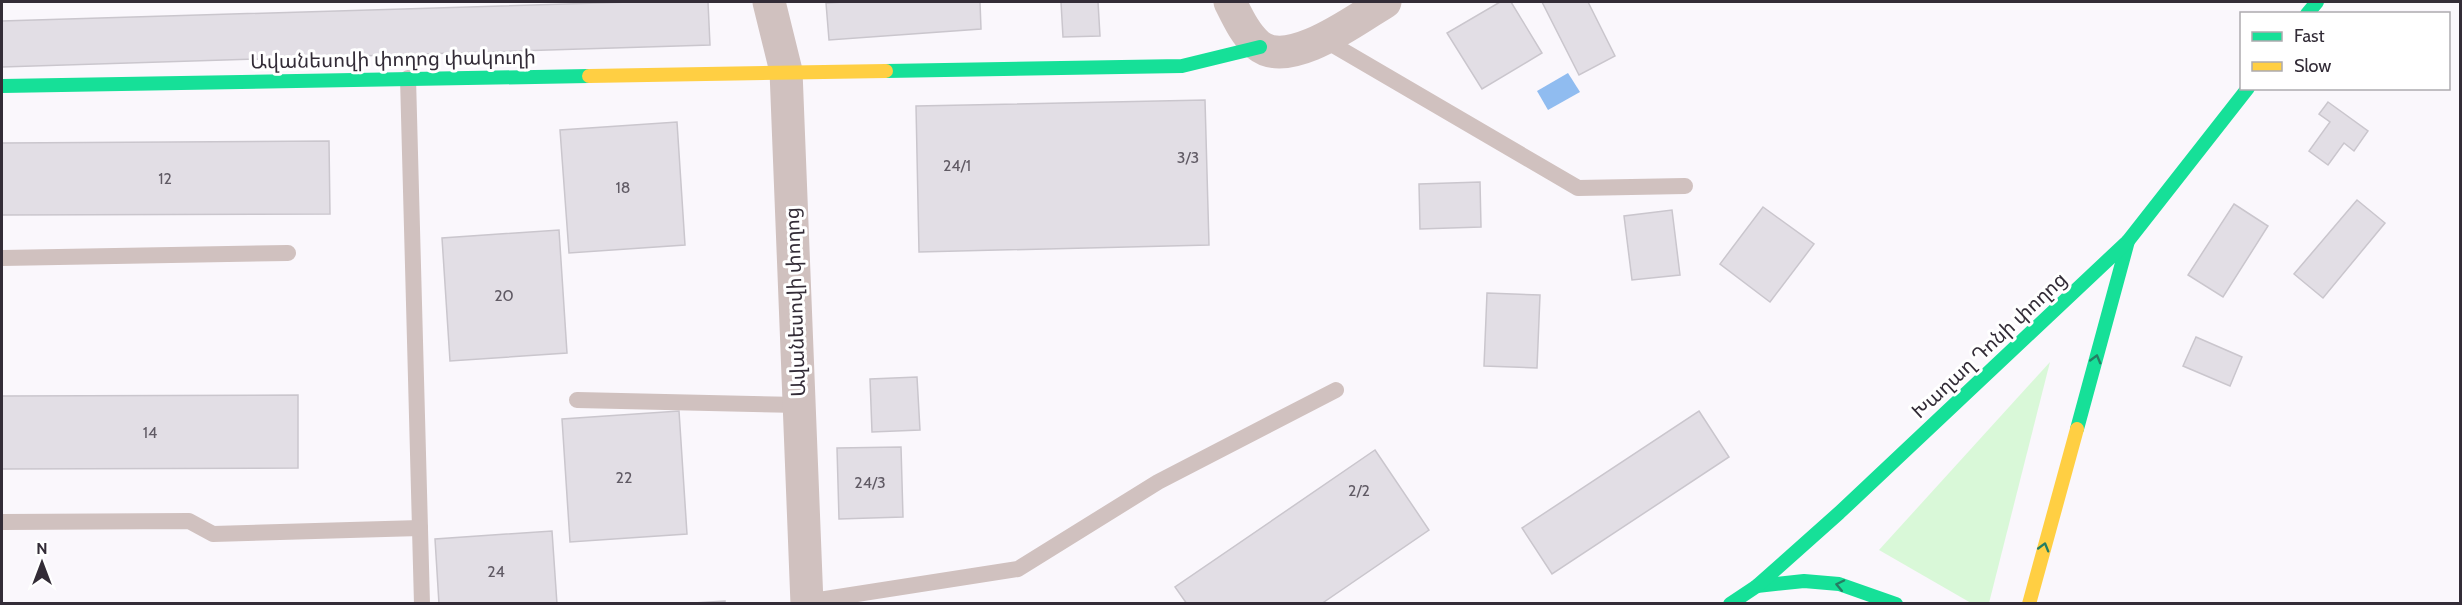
<svg xmlns="http://www.w3.org/2000/svg" width="2462" height="605" viewBox="0 0 2462 605" font-family="Cabin,'Noto Sans Armenian',sans-serif">
	<style>
		.green { fill: #d9f8d8 }
		.water { fill: #90bcf0 }
		.building { fill: #e2dee5; stroke: #cac6cd; stroke-width: 1.5 }
		.lines { fill: none; stroke-linecap: round; stroke-linejoin: round }
		.lane { stroke: #d0c1bf; stroke-width: 16 }
		.street { stroke: #d0c1bf; stroke-width: 33 }
		.fast { stroke: #16e098; stroke-width: 14 }
		.slow { stroke: #ffcf43; stroke-width: 14 }
		.oneway { stroke: #267d63 }
		.labels { text-anchor: middle; stroke-width: 6; stroke-linejoin: round; paint-order: stroke }
		.number-label { font-size: 16px; fill: #605a64 }
		.street-label { font-size: 20px; fill: #332c37; stroke: #fff }
	</style>
	<rect width="100%" height="100%" fill="#faf7fc"/>
	<polygon class="green" points="2050,362 1989,603 1971,603 1879,550"/>
	<polygon class="water" points="1568,73 1580,92 1548,110 1537,91"/>
	<g class="building">
		<polygon points="631,2 708,2 710,45 2,67 2,21"/>
		<polygon points="844,2 980,2 981,29 829,40 826,3"/>
		<polygon points="1061,2 1098,2 1100,36 1063,37"/>
		<polygon points="1500,2 1511,2 1542,53 1482,89 1447,33"/>
		<polygon points="1542,2 1588,2 1615,56 1579,75"/>
		<polygon points="1205,100 1209,245 919,252 916,106"/>
		<polygon points="2328,102 2368,131 2354,151 2344,143 2328,165 2309,151 2330,122 2319,114"/>
		<polygon points="677,122 685,245 569,253 560,130"/>
		<polygon points="329,141 330,214 2,215 2,143"/>
		<polygon points="1480,182 1481,227 1420,229 1419,184"/>
		<polygon points="2357,200 2385,223 2323,298 2294,274"/>
		<polygon points="2234,204 2268,226 2223,297 2188,275"/>
		<polygon points="1763,207 1814,244 1770,302 1720,264"/>
		<polygon points="1672,210 1680,275 1632,280 1624,216"/>
		<polygon points="559,230 567,353 450,361 442,238"/>
		<polygon points="1487,293 1540,295 1537,368 1484,366"/>
		<polygon points="2196,337 2242,357 2230,386 2183,366"/>
		<polygon points="917,377 920,430 872,432 870,379"/>
		<polygon points="298,395 298,468 2,469 2,396"/>
		<polygon points="679,411 687,534 570,542 562,419"/>
		<polygon points="1699,411 1729,457 1552,574 1522,528"/>
		<polygon points="901,447 903,517 839,519 837,448"/>
		<polygon points="1375,450 1429,530 1321,604 1187,604 1175,587"/>
		<polygon points="552,531 557,604 439,604 435,539"/>
		<polygon points="725,601 725,604 677,604"/>
	</g>
	<g class="lines">
		<g class="lane">
			<polyline points="1323,39 1578,188 1685,186"/>
			<polyline points="408,78 422,604"/>
			<polyline points="2,258 288,253"/>
			<polyline points="577,400 799,405"/>
			<polyline points="2,522 189,521 213,534 420,528"/>
			<polyline points="806,602 1018,569 1158,482 1336,390"/>
		</g>
		<g class="street">
			<polyline points="769,2 786,71 807,604"/>
			<path d="M1230,2c7,14 15,32 28,43 31,26 100,-27 127,-43"/>
		</g>
		<g class="fast">
			<polyline points="2307,14 2317,2"/>
			<polyline points="886,71 1182,66 1260,47"/>
			<polyline points="2,86 589,76"/>
			<polyline points="2077,429 2128,241"/>
			<polyline points="1757,586 1804,581 1839,584 1896,604"/>
			<polyline points="1730,604 1757,586 1839,513 2128,241 2248,88"/>
		</g>
		<g class="slow">
			<polyline points="589,76 886,71"/>
			<polyline points="2029,604 2077,429"/>
		</g>
	</g>
	<defs><path id="oneway-chevron" d="M-2-3.5L2.5 0L-2 3.5" fill="none" stroke-width="1.6" stroke-linecap="round" stroke-linejoin="round" transform="scale(1.5)"/></defs>
	<g class="oneway">
		<use href="#oneway-chevron" transform="translate(2096 359) rotate(-75)"/>
		<use href="#oneway-chevron" transform="translate(2044 547) rotate(-74)"/>
		<use href="#oneway-chevron" transform="translate(1840 585) rotate(-168)"/>
	</g>
	<g class="labels">
		<g class="number-label">
			<text x="1188" y="163">3/3</text>
			<text x="957" y="171">24/1</text>
			<text x="165" y="184">12</text>
			<text x="623" y="193">18</text>
			<text x="504" y="301">20</text>
			<text x="150" y="438">14</text>
			<text x="624" y="483">22</text>
			<text x="870" y="488">24/3</text>
			<text x="1359" y="496">2/2</text>
			<text x="496" y="577">24</text>
		</g>
		<g class="street-label">
			<text transform="translate(393 59) rotate(-1)" y="7">Ավանեսովի փողոց փակուղի</text>
			<text transform="translate(795 302) rotate(-92)" y="7">Ավանեսովի փողոց</text>
			<text transform="translate(1989 345) rotate(-43)" y="7">Խաղաղ Դոնի փողոց</text>
		</g>
	</g>
	<rect width="2462" height="605" fill="none" stroke="#332c37" stroke-width="6"/>
	<rect x="2240" y="12" width="210" height="78" fill="#ffffff" stroke="#adabaf" stroke-width="1.5"/>
	<rect x="2252" y="32" width="30" height="9" fill="#16e098" stroke="#adabaf" stroke-width="1.5"/>
	<text x="2294" y="42" font-size="18" fill="#332c37">Fast</text>
	<rect x="2252" y="62" width="30" height="9" fill="#ffcf43" stroke="#adabaf" stroke-width="1.5"/>
	<text x="2294" y="72" font-size="18" fill="#332c37">Slow</text>
	<g transform="translate(42 563)" stroke="#ffffff" stroke-width="4.5" paint-order="stroke">
	<path d="M0-4.5L10 22L0 15L-10 22Z" fill="#332c37"/>
	<text y="-9" font-size="16" font-weight="bold" text-anchor="middle" fill="#332c37">N</text>
	</g>
</svg>
